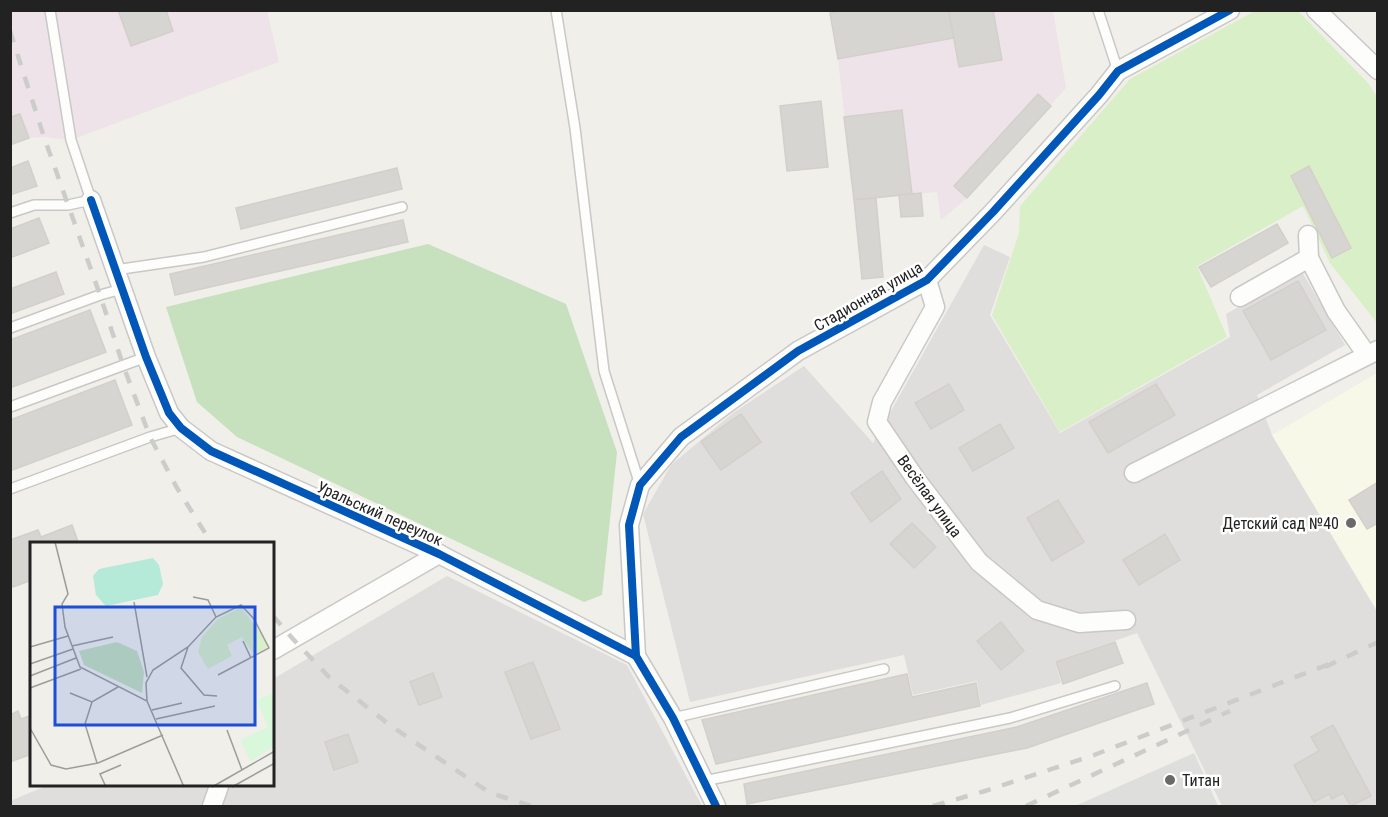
<svg xmlns="http://www.w3.org/2000/svg" width="1388" height="817" viewBox="0 0 1388 817" font-family="'Roboto Condensed',sans-serif">
	<style>
		.residential { fill: #dfdedc }
		.industrial { fill: #eee3e8 }
		.education { fill: #f7f8e7 }
		.religious { fill: #dededc }
		.grass { fill: #d9efc8 }
		.forest { fill: #c7e0be }
		.building { fill: #d7d5d1; stroke: #d3d0cb; stroke-width: 1.5 }
		.lines { fill: none; stroke-linecap: round; stroke-linejoin: round }
		.lane-casing { stroke: #c9c8c6; stroke-width: 12 }
		.street-casing { stroke: #c9c8c6; stroke-width: 21 }
		.lane { stroke: #fdfdfc; stroke-width: 9 }
		.street { stroke: #fdfdfc; stroke-width: 18 }
		.rail { stroke: #cccccb; stroke-width: 4.5; stroke-dasharray: 12 12; stroke-linecap: butt }
		.cycleway-casing { stroke: #fff; stroke-width: 11 }
		.cycleway { stroke: #0057b8; stroke-width: 8 }
		.poi-dot { fill: #6a6a68; stroke: #fff; stroke-width: 2 }
		.labels { text-anchor: middle; stroke-width: 5; stroke-linejoin: round; paint-order: stroke }
		.street-label { font-size: 16px; fill: #222; stroke: #fff }
		.poi-label { font-size: 16px; fill: #222; stroke: #fff; text-anchor: end }
		.inset-road { fill: none; stroke: #9e9d9a; stroke-width: 1.5 }
		.view { fill: #1d4ed8; fill-opacity: 0.15; stroke: #1d4ed8; stroke-width: 3 }
		.inset-edge { fill: none; stroke: #222; stroke-width: 3 }
	</style>
	<rect width="100%" height="100%" fill="#f0efea"/>
	<g class="residential">
		<polygon points="984,245 1010,257 990,315 1060,433 1230,337 1226,314 1302,272 1345,345 1257,395 1272,435 1377,611 1377,806 1222,806 1137,633 1055,662 1061,683 981,705 977,681 913,695 904,655 690,702 643,514 671,465 733,413 804,366 873,443"/>
		<polygon points="447,576 627,665 702,806 11,806 10,801 46,786 273,786 273,679"/>
	</g>
	<g class="industrial">
		<polygon points="844,10 1053,11 1066,88 967,198 941,220 937,192 854,200 838,59 830,13"/>
		<polygon points="11,11 267,11 279,62 71,140 44,137 29,138 11,145"/>
	</g>
	<polygon class="education" points="1377,373 1377,611 1272,435"/>
	<polygon class="religious" points="1194,753 1218,806 1075,806"/>
	<polygon class="grass" points="1255,11 1298,11 1368,83 1377,97 1377,323 1330,263 1303,206 1197,266 1227,337 1060,432 992,315 1019,233 1020,206 1130,79"/>
	<polygon class="forest" points="428,244 566,304 617,452 602,595 584,602 237,437 197,402 166,307"/>
	<g class="building">
		<polygon points="118,10 166,10 173,31 131,46"/>
		<polygon points="844,10 949,10 954,38 838,59 830,13"/>
		<polygon points="956,10 993,10 1002,60 959,67 949,12"/>
		<polygon points="1038,94 1051,106 967,198 954,186"/>
		<polygon points="821,101 828,167 787,171 780,106"/>
		<polygon points="902,110 912,194 854,200 844,117"/>
		<polygon points="20,114 29,138 10,145 10,117"/>
		<polygon points="28,161 37,186 10,195 10,168"/>
		<polygon points="1309,166 1351,248 1332,258 1291,176"/>
		<polygon points="397,168 402,189 241,229 236,208"/>
		<polygon points="921,193 923,216 901,217 899,195"/>
		<polygon points="876,198 883,277 862,279 854,200"/>
		<polygon points="39,218 49,243 10,258 10,229"/>
		<polygon points="403,220 408,242 175,295 170,274"/>
		<polygon points="1277,224 1288,243 1211,287 1199,267"/>
		<polygon points="56,272 64,294 10,314 10,289"/>
		<polygon points="1298,281 1326,330 1271,360 1243,311"/>
		<polygon points="90,310 106,352 10,388 10,340"/>
		<polygon points="115,380 132,425 10,471 10,420"/>
		<polygon points="949,384 964,410 931,429 915,403"/>
		<polygon points="1156,384 1175,415 1108,453 1089,422"/>
		<polygon points="741,414 761,442 721,470 701,442"/>
		<polygon points="1000,424 1014,448 973,471 959,448"/>
		<polygon points="882,471 901,499 871,522 851,493"/>
		<polygon points="1378,482 1378,523 1367,529 1349,500"/>
		<polygon points="1058,500 1084,542 1052,561 1027,518"/>
		<polygon points="912,523 936,547 914,568 890,544"/>
		<polygon points="72,525 79,544 32,544 32,580 13,587 10,581 10,540 38,530 41,537"/>
		<polygon points="1165,534 1180,560 1139,585 1123,560"/>
		<polygon points="1001,622 1024,651 1001,670 977,641"/>
		<polygon points="1115,642 1123,663 1063,684 1056,662"/>
		<polygon points="533,662 560,729 531,739 505,672"/>
		<polygon points="433,673 442,697 419,705 410,682"/>
		<polygon points="907,674 912,697 976,683 980,706 716,764 702,720"/>
		<polygon points="1147,683 1154,704 1027,748 747,804 744,784 1017,727"/>
		<polygon points="18,711 21,719 32,715 32,754 10,762 10,715"/>
		<polygon points="1333,725 1371,796 1351,806 1343,793 1332,799 1329,794 1314,802 1294,765 1319,751 1311,737"/>
		<polygon points="348,734 358,762 334,770 325,742"/>
	</g>
	<g class="lines">
		<defs>
			<g id="lane">
				<polyline points="556,10 575,128 604,371 640,485"/>
				<polyline points="1098,10 1118,71"/>
				<polyline points="10,213 34,205 68,205 91,200 71,140 50,10"/>
				<polyline points="115,270 204,257 402,207"/>
				<polyline points="10,328 100,295 122,289"/>
				<polyline points="10,407 146,357"/>
				<polyline points="10,489 150,437 181,428"/>
				<polyline points="673,718 884,669"/>
				<polyline points="704,781 1010,718 1115,686"/>
			</g>
			<g id="street">
				<polyline points="1316,10 1378,70"/>
				<polyline points="91,200 146,357 169,413 181,428 211,451 439,554 636,656 673,718 716,806"/>
				<polyline points="1308,235 1309,258 1336,311 1367,355"/>
				<polyline points="927,280 935,307 882,402 877,422 915,478 979,562 1037,610 1079,623 1126,620"/>
				<polyline points="1240,297 1309,258"/>
				<polyline points="1134,473 1378,350"/>
				<polyline points="273,650 439,554"/>
				<polyline points="636,656 629,525 640,485 681,437 798,351 927,280 993,212 1099,95 1118,71 1230,10"/>
				<polyline points="212,806 219,786"/>
			</g>
		</defs>
		<use href="#lane" class="lane-casing"/>
		<use href="#street" class="street-casing"/>
		<use href="#lane" class="lane"/>
		<use href="#street" class="street"/>
		<g class="rail">
			<polyline points="10,31 44,137 100,295 123,365 150,437 177,488 212,544"/>
			<polyline points="273,616 293,639 329,677 391,726 490,793 532,806"/>
			<polyline points="1325,667 1378,642"/>
			<polyline points="933,806 985,791 1094,755 1332,663"/>
			<polyline points="1026,806 1230,711"/>
		</g>
		<defs>
			<g id="cycleway">
				<polyline points="91,200 146,357 169,413 181,428 211,451 439,554 636,656 673,718 716,806"/>
				<polyline points="636,656 629,525 640,485 681,437 798,351 927,280 993,212 1099,95 1118,71 1230,10"/>
			</g>
		</defs>
		<use href="#cycleway" class="cycleway-casing"/>
		<use href="#cycleway" class="cycleway"/>
	</g>
	<g class="poi-dot">
		<circle cx="1351" cy="523" r="6"/>
		<circle cx="1170" cy="780" r="6"/>
	</g>
	<g class="labels">
		<g class="street-label">
			<text transform="translate(868 296) rotate(-30)" y="6">Стадионная улица</text>
			<text transform="translate(930 496) rotate(54)" y="6">Весёлая улица</text>
			<text transform="translate(380 513) rotate(24)" y="6">Уральский переулок</text>
		</g>
		<g class="poi-label">
			<text x="1339" y="529">Детский сад №40</text>
			<text x="1182" y="786" text-anchor="start">Титан</text>
		</g>
	</g>
	<g transform="translate(30 542)">
		<rect width="244" height="244" fill="#f0efea"/>
		<path d="M211,65l27,37 -2,4 -12,7 -12,-18 -15,8 5,11 -24,13 -10,-17 4,-15 16,-18z" fill="#d9efc8"/>
		<path d="M87,100l20,9 7,21 -2,21 -58,-28 -5,-14z" fill="#c7e0be"/>
		<path d="M244,150v54l-23,15 -11,-21 28,-13 -11,-26z" fill="#d8f7db"/>
		<path d="M123,16l6,7 4,19 -5,11 -52,11 -10,-11 -3,-19 6,-7z" fill="#b4ead7"/>
		<path class="inset-road" d="M25,0l13,52 -6,10 3,23 15,40 67,34 37,86M163,55l15,3 8,17M104,60l13,75M213,99l8,17M42,104l41,-9M0,105l38,-11M158,105l-7,21 23,27 13,1M0,122l43,-15M0,134l46,-18M0,146l51,-19M40,151l22,9 26,-15M117,159l-1,-18 7,-13 35,-23 28,-30 25,-12 13,14 15,29 -51,27M62,160l-7,22 12,39M122,168l30,-7M126,177l59,-13M0,186l21,37 15,4 32,-6 65,-28M197,188l15,40M76,245l-6,-13 21,-9M182,245l63,-36M202,245l43,-24"/>
		<path class="view" d="M25,65h200v118h-200z"/>
		<rect width="244" height="244" class="inset-edge"/>
	</g>
	<rect width="1388" height="817" fill="none" stroke="#222222" stroke-width="24"/>
</svg>
